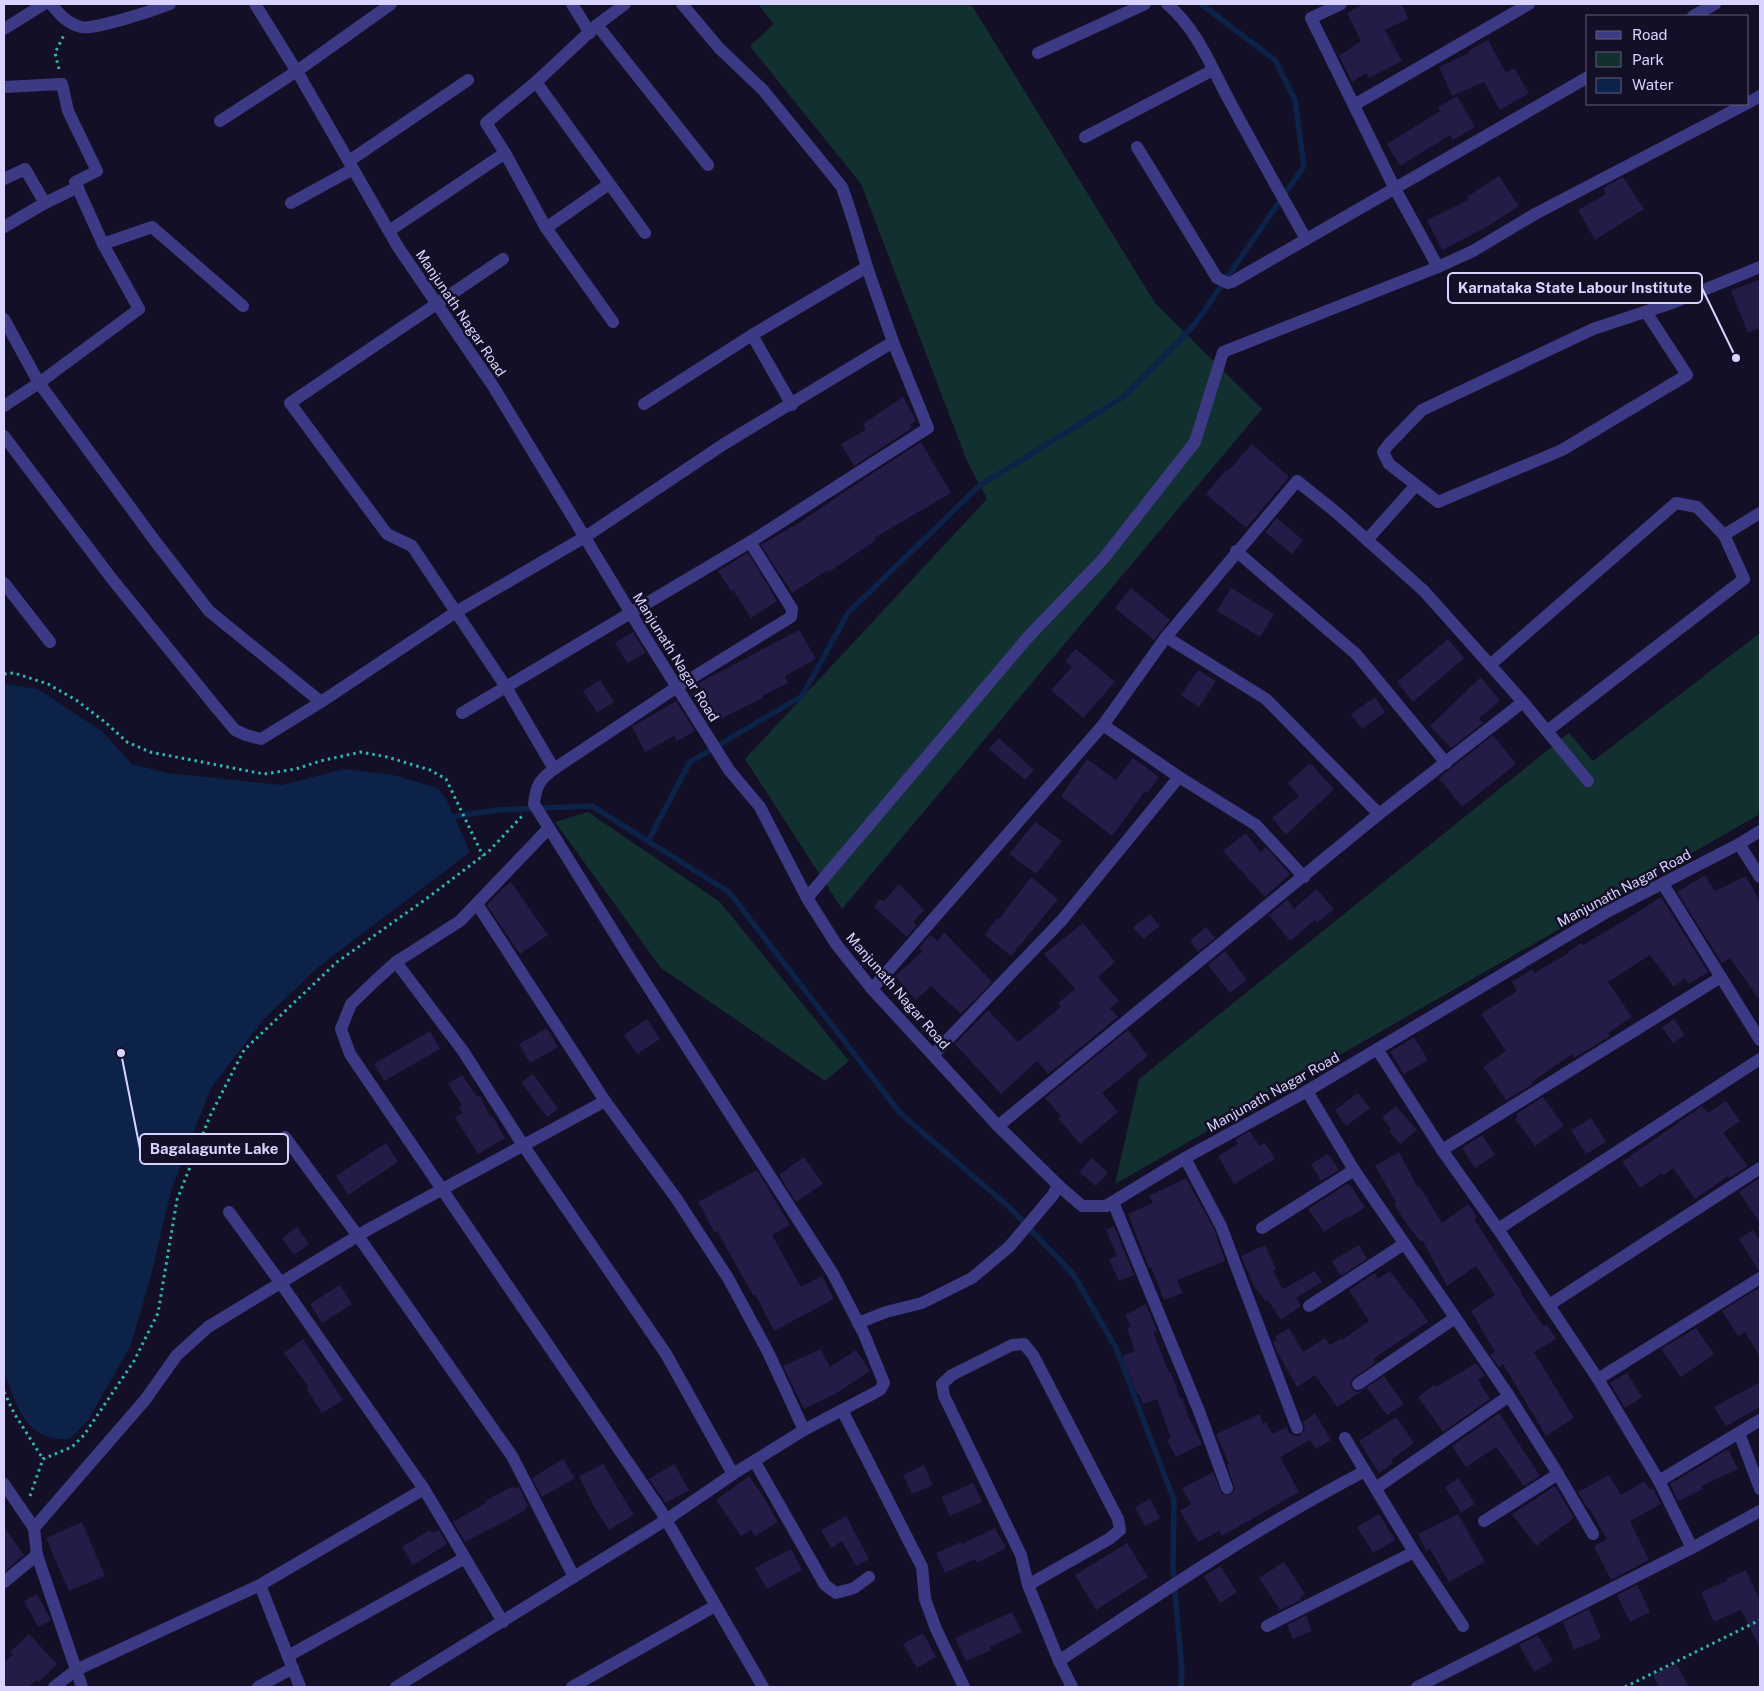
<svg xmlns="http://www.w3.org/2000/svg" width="1764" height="1691" viewBox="0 0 1764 1691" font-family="'Public Sans',sans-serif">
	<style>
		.green { fill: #12302f }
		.water { fill: #0c2248 }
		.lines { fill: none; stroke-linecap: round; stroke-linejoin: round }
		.stream { stroke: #0c2248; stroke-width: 5.5 }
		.building { fill: #241b47 }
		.path { stroke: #2fb8b0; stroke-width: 3; stroke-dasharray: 2.5 4; stroke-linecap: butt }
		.minor { stroke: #3d3a85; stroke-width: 12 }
		.labels { text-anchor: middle; stroke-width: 5; stroke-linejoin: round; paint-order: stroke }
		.street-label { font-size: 14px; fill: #d9d4ff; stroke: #130f26 }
		.leader { fill: none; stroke: #d9d4ff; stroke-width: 2 }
		.callout-dot { fill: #d9d4ff; stroke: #130f26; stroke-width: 2 }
		.callout { fill: #130f26; stroke: #d9d4ff; stroke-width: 2 }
		.callout-label { font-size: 15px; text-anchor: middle; font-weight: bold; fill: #d9d4ff }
	</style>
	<rect width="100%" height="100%" fill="#130f26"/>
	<g class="green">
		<polygon points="758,4 971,4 1155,303 1262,409 842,909 745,759 987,499 967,461 861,184 750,46 774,24"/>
		<polygon points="1760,633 1760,814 1115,1184 1139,1079 1569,733 1593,761"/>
		<polygon points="588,812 720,902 849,1061 825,1081 661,968 555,822"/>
	</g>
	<path class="water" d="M4,684l34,5 65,43 29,32 35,9 115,12 62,-16 49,6 45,13 8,11 24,53 -153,116 -53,51 -53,69 -40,102 -21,90 -20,67 -42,73 -18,19c-45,3 -52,-32 -66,-66z"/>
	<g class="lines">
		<g class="stream">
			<polyline points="448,817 498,810 592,806 729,892 900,1113 1009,1207 1073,1274 1116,1348 1174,1500 1173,1569 1182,1671 1181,1687"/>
			<polyline points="648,841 690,762 802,696 848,613 979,486 1125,396 1195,324 1304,166 1295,100 1275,60 1201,4"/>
		</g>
	</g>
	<g class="building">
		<polygon points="1364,4 1402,4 1408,19 1385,30 1402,61 1369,78 1366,73 1352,82 1339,56 1361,41 1347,13"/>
		<polygon points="1488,40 1506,73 1514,68 1529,93 1500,110 1484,82 1452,96 1439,67 1469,53 1468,51"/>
		<polygon points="1457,96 1475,127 1453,140 1450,135 1400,166 1387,144 1440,111 1438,107"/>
		<polygon points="1499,176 1519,206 1485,228 1442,250 1427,220 1468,200 1467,197"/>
		<polygon points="1623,177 1644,209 1595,240 1578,210 1606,194 1603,188"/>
		<polygon points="1760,279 1760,328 1748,333 1731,291"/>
		<polygon points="903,397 916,421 910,424 912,428 854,466 841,444 866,430 863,424"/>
		<polygon points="921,442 951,493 874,538 876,540 829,572 828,570 792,593 761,545 793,526 793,527 862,480"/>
		<polygon points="1252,444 1289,477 1246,528 1206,494 1226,470 1228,471"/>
		<polygon points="1277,518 1303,540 1292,554 1265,532"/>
		<polygon points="748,553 777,601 751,618 733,590 731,591 718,571"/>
		<polygon points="1131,588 1170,620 1154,640 1115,608"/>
		<polygon points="1231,588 1274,614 1260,637 1217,611"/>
		<polygon points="799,630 816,659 785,676 788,683 762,696 763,698 710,724 690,694 698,690 695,685"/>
		<polygon points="633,632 646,653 627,663 615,643"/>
		<polygon points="1448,639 1464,658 1413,702 1397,682"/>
		<polygon points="1076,649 1115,682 1083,718 1051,690 1072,667 1065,661"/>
		<polygon points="1198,670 1216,681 1199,707 1181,695"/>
		<polygon points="1481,677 1500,701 1479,718 1483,723 1451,748 1430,726"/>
		<polygon points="600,680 614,702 597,713 583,691"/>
		<polygon points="1375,697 1385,712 1362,729 1351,714"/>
		<polygon points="676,701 695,731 677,741 674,736 645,752 632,727"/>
		<polygon points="1493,735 1516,764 1462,807 1439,778"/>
		<polygon points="999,738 1034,770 1025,780 989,749"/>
		<polygon points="1133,758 1159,777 1147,793 1145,791 1112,836 1061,796 1087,759 1116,780"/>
		<polygon points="1310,763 1334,789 1286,835 1272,818 1299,796 1288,783"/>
		<polygon points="1035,822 1062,841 1036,874 1009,854"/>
		<polygon points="1246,833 1260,852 1266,847 1290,874 1265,897 1223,851"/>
		<polygon points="1705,875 1715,891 1746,876 1760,902 1760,1001 1730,958 1722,963 1677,892"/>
		<polygon points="1031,877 1058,899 1011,956 985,935 997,918 999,919"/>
		<polygon points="511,882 548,935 520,954 487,905 503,888"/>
		<polygon points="899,884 924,910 913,922 917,925 907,937 874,907 880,899 884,901"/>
		<polygon points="1316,889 1334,909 1317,923 1315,920 1290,941 1269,915 1287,900 1294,909"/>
		<polygon points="1661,897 1708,972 1689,984 1685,978 1674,987 1650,955 1608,982 1632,1017 1608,1033 1610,1036 1574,1058 1572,1054 1532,1082 1533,1084 1506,1100 1483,1067 1506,1051 1481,1014 1517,991 1512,982 1532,969 1534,973 1569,953 1568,952 1581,943 1583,945 1630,917"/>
		<polygon points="1150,914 1160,926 1143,939 1133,927"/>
		<polygon points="1083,923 1115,962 1098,977 1119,1001 1110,1008 1118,1017 1048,1074 1037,1061 1001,1094 955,1044 988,1010 1018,1042 1061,1007 1058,1003 1075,989 1044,954"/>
		<polygon points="1206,927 1215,938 1198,952 1190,941"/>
		<polygon points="944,932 992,982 961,1014 931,986 916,1000 895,976 923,951 919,948 930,935 938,941"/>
		<polygon points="1225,951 1247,980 1230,993 1208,965"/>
		<polygon points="647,1019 660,1039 637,1054 624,1035"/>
		<polygon points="1674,1019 1685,1035 1673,1043 1662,1027"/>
		<polygon points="547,1028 558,1047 530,1063 519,1044"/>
		<polygon points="1128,1030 1148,1056 1102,1093 1118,1112 1080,1144 1058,1118 1061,1116 1045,1098"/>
		<polygon points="430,1031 440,1049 384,1081 374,1064"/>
		<polygon points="1414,1037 1428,1060 1404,1074 1390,1052"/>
		<polygon points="533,1074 558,1109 547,1117 521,1082"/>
		<polygon points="462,1075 477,1097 480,1096 491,1118 493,1117 505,1138 478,1154 455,1117 463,1113 459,1107 462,1105 448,1084"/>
		<polygon points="1358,1093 1370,1108 1346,1126 1335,1110"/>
		<polygon points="1543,1097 1564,1126 1535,1146 1515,1119 1518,1117 1516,1114"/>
		<polygon points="1726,1101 1740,1121 1723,1133 1748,1166 1729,1178 1728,1176 1695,1199 1673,1168 1664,1175 1662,1173 1640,1188 1622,1162 1702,1106 1708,1113"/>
		<polygon points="1396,1106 1417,1130 1400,1144 1389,1131 1391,1129 1382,1117"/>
		<polygon points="1591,1118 1606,1142 1586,1154 1571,1130"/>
		<polygon points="1250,1131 1259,1146 1265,1143 1275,1159 1234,1184 1218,1156 1238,1144 1235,1140"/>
		<polygon points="1482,1135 1495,1155 1475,1168 1462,1148"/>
		<polygon points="386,1143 398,1162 348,1195 336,1176"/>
		<polygon points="1399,1152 1418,1188 1420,1187 1442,1223 1468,1204 1477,1217 1474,1219 1522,1293 1521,1294 1544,1327 1547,1325 1556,1339 1534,1352 1574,1418 1546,1436 1503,1364 1499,1367 1490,1355 1495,1352 1471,1311 1495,1295 1476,1266 1447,1286 1423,1241 1421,1242 1408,1226 1394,1204 1396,1202 1375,1166"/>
		<polygon points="1328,1154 1339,1170 1321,1181 1311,1164"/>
		<polygon points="804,1157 823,1184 796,1202 779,1175"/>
		<polygon points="1092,1158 1108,1173 1096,1186 1079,1172"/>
		<polygon points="757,1170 790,1225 772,1235 801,1287 822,1276 834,1299 774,1331 755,1294 753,1295 717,1231 715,1233 698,1202"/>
		<polygon points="1186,1178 1214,1229 1225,1261 1177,1280 1183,1293 1164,1300 1151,1267 1149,1268 1128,1214 1153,1203 1149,1196"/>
		<polygon points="1758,1179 1760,1182 1760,1223 1739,1192"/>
		<polygon points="1347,1184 1349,1186 1350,1185 1365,1207 1349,1218 1348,1216 1324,1232 1308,1209"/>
		<polygon points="1114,1226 1134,1275 1119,1281 1109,1260 1117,1256 1106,1230"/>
		<polygon points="297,1227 309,1244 294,1255 282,1238"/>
		<polygon points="1753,1230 1760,1241 1760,1270 1758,1270 1739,1239"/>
		<polygon points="1265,1245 1276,1269 1273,1271 1283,1289 1315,1271 1322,1282 1296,1298 1301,1306 1281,1320 1268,1300 1265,1301 1254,1286 1241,1256"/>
		<polygon points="1359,1245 1367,1259 1341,1276 1332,1261"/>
		<polygon points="1390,1271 1410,1298 1411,1297 1428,1322 1373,1359 1375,1363 1353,1378 1350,1385 1354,1391 1359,1392 1384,1376 1404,1404 1387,1415 1367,1388 1337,1407 1315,1375 1297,1387 1277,1352 1273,1342 1277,1340 1275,1337 1289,1328 1303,1352 1325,1338 1330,1345 1342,1338 1342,1340 1369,1321 1349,1290 1375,1273 1378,1279"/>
		<polygon points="340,1285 352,1304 322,1323 310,1304"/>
		<polygon points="1760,1287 1760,1357 1745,1332 1738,1336 1722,1311"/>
		<polygon points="1146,1304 1157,1331 1153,1332 1169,1373 1171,1372 1180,1398 1182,1397 1188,1416 1202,1444 1176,1457 1167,1440 1171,1438 1157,1399 1143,1404 1139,1394 1137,1394 1122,1356 1135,1351 1127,1328 1131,1327 1125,1315"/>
		<polygon points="1696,1328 1714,1354 1681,1377 1661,1349"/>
		<polygon points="303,1339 343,1400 322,1413 306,1388 308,1386 284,1353"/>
		<polygon points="821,1349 830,1367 856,1350 870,1371 841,1390 841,1391 804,1409 783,1366"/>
		<polygon points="1476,1363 1485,1376 1478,1380 1490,1399 1443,1432 1418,1397 1434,1385 1436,1387"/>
		<polygon points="1627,1373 1642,1397 1625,1408 1610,1383"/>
		<polygon points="1760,1382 1760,1407 1726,1426 1714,1407"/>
		<polygon points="1315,1413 1331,1440 1316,1449 1310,1440 1280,1457 1299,1492 1222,1536 1219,1531 1198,1542 1180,1511 1191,1504 1182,1488 1213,1472 1222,1494 1230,1495 1235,1489 1227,1465 1229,1464 1216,1434 1260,1414 1263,1424 1266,1422 1272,1434 1287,1427 1289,1433 1295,1436 1299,1436 1305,1430 1303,1422"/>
		<polygon points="1499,1413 1540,1476 1524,1486 1496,1447 1466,1467 1452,1446"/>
		<polygon points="1396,1417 1414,1443 1391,1460 1393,1463 1379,1473 1359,1441"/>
		<polygon points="1728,1449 1738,1469 1701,1486 1703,1489 1678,1501 1670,1484"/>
		<polygon points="563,1459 575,1478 542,1497 532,1478"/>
		<polygon points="603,1464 634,1515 609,1530 593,1505 579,1476"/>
		<polygon points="674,1464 689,1490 666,1503 649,1479"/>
		<polygon points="924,1465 933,1485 912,1494 903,1475"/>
		<polygon points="1609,1475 1621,1495 1645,1481 1650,1490 1653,1488 1661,1504 1630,1521 1649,1560 1611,1580 1594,1546 1607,1539 1589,1508 1588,1509 1578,1492"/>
		<polygon points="749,1476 763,1496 778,1522 755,1536 751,1530 741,1536 716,1500"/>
		<polygon points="1459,1478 1475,1504 1461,1513 1445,1487"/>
		<polygon points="973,1483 982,1502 950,1516 941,1497"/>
		<polygon points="513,1486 515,1489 519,1487 528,1506 525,1508 526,1510 465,1542 453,1522 486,1503 485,1501"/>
		<polygon points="1555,1486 1574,1518 1536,1546 1512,1514"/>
		<polygon points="1150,1499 1160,1518 1145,1526 1135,1507"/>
		<polygon points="1379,1514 1395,1540 1373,1553 1357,1527"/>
		<polygon points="1458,1514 1485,1562 1449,1582 1430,1549 1426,1551 1418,1534"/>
		<polygon points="846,1516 869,1559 856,1566 842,1541 831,1548 821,1530"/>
		<polygon points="82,1522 105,1576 69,1591 46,1538"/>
		<polygon points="4,1527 24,1555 4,1572"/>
		<polygon points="995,1528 1006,1548 977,1563 975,1559 945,1573 936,1553 961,1542 962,1544"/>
		<polygon points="430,1530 432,1533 439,1530 447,1544 413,1565 402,1547"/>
		<polygon points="1127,1543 1148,1577 1096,1610 1075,1575"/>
		<polygon points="791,1549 802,1570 767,1589 755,1568"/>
		<polygon points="1284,1562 1305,1594 1300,1598 1301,1600 1280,1610 1259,1578"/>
		<polygon points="1220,1566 1237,1592 1220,1603 1204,1576"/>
		<polygon points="1746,1570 1760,1601 1760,1648 1741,1610 1714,1622 1701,1592 1727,1581 1726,1579"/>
		<polygon points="1637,1585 1650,1612 1630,1622 1617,1595"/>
		<polygon points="37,1594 51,1620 38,1627 24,1601"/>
		<polygon points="1589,1609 1601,1638 1574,1650 1563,1622"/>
		<polygon points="1012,1612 1022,1632 990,1647 991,1650 966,1661 955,1638"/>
		<polygon points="1306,1615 1312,1631 1293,1639 1287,1625"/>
		<polygon points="923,1633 936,1657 917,1668 903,1644"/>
		<polygon points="29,1634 57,1664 39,1682 37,1680 28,1687 4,1687 4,1662 13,1655 10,1652"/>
		<polygon points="1538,1635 1553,1661 1534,1672 1519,1645"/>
		<polygon points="1676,1663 1689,1687 1659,1687 1653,1675"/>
	</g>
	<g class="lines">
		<g class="path">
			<polyline points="59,69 55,53 64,35"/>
			<polyline points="4,674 14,673 48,684 76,700 105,722 127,742 150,752 264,774 296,769 320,761 361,752 387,757 430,770 446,779 483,856"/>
			<polyline points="4,1392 14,1413 43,1459"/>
			<polyline points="30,1496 43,1459 72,1447 84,1435 134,1361 158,1313 177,1200 210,1116 244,1050 337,962 426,899 489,851 524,814"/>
			<polyline points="1625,1687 1760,1620"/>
		</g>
		<g class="minor">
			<path d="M51,4c8,10 17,20 30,23 13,3 74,-17 89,-23"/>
			<polyline points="255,4 302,80 398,247 493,386 646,638 729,770 760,807 807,898 836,944 872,989 998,1126 1058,1185 1082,1206 1106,1206 1185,1158 1307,1091 1605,913 1739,844 1760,831"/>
			<polyline points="572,4 590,33"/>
			<path d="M1167,4c31,26 44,63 63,98 25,46 50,91 76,137"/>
			<polyline points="1341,4 1311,18 1394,187 1438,267"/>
			<polyline points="1693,16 1715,4"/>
			<polyline points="597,25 708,165"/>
			<polyline points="4,29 44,4"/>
			<polyline points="1038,53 1145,4"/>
			<polyline points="536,82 645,233"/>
			<polyline points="4,87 62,84 68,111 97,171 75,182 103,244 139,309 39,383 4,406"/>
			<polyline points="1748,103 1760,96"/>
			<polyline points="1354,105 1529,4"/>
			<polyline points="220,121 297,71 391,4"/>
			<polyline points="1085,137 1213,70"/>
			<polyline points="1137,147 1217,278 1228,283 1232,282 1588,77"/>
			<polyline points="349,161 468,80"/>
			<polyline points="4,179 25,169 45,203"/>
			<polyline points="291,203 353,169"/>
			<polyline points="4,227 45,203 78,187"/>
			<polyline points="546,228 609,184"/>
			<polyline points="389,231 505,153"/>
			<polyline points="103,244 152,227 243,306"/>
			<polyline points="503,259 290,403 387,534 412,546 506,687 554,769"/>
			<polyline points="1646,312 1687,375 1562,450 1438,502 1389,464 1383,452 1389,444 1422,410 1593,329 1672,303 1760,267"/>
			<polyline points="4,319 39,383 155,541 209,611 321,702"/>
			<polyline points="613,322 546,228 505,153 486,123 536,82 597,25 625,4"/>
			<polyline points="752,335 792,405"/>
			<polyline points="644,404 752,335 867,267"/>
			<polyline points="4,436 112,579 214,705 235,730 246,735 261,739 321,702 456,612 585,537 724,444 893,342"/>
			<polyline points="1367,540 1416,485"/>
			<polyline points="1236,551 1356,654 1446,763"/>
			<polyline points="4,583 50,642"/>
			<polyline points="1166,637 1266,699 1379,814"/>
			<polyline points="1490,665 1676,503 1697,507 1724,535 1760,513"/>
			<polyline points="462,713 750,542 928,428 893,342 867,267 853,220 842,187 763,90 719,48 682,4"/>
			<polyline points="1103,725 1179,777 1256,825 1304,877"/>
			<polyline points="1547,731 1744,579 1724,535"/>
			<polyline points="549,828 460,921 396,962 376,980 351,1004 341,1029 350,1054 661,1511 763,1687"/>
			<polyline points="1739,844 1760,877"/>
			<polyline points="1663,884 1760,1040"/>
			<polyline points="807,898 1029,636 1104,558 1195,442 1223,352 1438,267 1473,251 1535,214 1746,104"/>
			<polyline points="477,904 605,1101 676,1198 728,1278 768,1352 804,1430"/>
			<polyline points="396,962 463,1051 523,1145 666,1354 733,1474"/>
			<polyline points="872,989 1103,725 1166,637 1297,481 1337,513 1424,591 1523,702 1588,781"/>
			<polyline points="1377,1049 1442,1150 1498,1229 1598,1379 1659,1481 1692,1548"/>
			<polyline points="933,1055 1062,920 1179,777"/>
			<polyline points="1307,1091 1354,1170 1509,1396 1555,1469 1593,1534"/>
			<polyline points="998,1126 1379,814 1523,702"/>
			<polyline points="285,1137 358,1236 512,1456 574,1577"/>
			<polyline points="1442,1150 1721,977"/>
			<polyline points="1185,1158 1221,1226 1297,1428"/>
			<polyline points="1113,1202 1199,1411 1227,1488"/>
			<polyline points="229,1212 280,1282 424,1489 503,1622"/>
			<polyline points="1262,1228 1354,1170"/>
			<polyline points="1498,1229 1760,1059"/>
			<polyline points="1549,1305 1760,1168"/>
			<polyline points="1309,1306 1404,1244"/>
			<polyline points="858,1323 886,1312 922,1303 972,1278 1009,1247 1053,1195 1058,1185"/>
			<polyline points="1598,1379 1760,1278"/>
			<polyline points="1358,1384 1455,1318"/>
			<polyline points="842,1410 922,1567 925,1599 936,1629 964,1687"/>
			<polyline points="1739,1433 1760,1489"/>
			<polyline points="1345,1438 1414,1552 1463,1626"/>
			<polyline points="755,1462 825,1585 836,1593 854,1588 869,1577"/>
			<polyline points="1659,1481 1760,1420"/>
			<polyline points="4,1484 34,1528 37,1555 82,1687"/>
			<polyline points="1376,1488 1509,1396"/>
			<polyline points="1484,1521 1558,1474"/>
			<polyline points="34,1528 145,1400 177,1355 208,1327 369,1229 605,1101"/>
			<polyline points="4,1582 37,1555"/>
			<polyline points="260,1585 300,1687"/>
			<polyline points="1028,1585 1109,1539 1120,1530 1118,1519 1033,1355 1024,1344 1012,1345 952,1375 942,1384 944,1396 1021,1555 1028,1585 1059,1661 1072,1687"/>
			<polyline points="1267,1626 1414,1552"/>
			<polyline points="288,1656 465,1558"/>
			<path d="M1059,1661c100,-67 200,-135 306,-190"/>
			<polyline points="54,1687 76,1670 260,1585 424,1489"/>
			<polyline points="258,1687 293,1668"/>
			<path d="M396,1687l270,-167 67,-46 71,-44 76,-40 4,-7 -20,-49 -31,-60 -202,-314 -97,-156c2,-18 5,-24 20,-35l123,-82 114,-70 1,-8 -42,-67"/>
			<polyline points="572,1687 715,1606"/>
			<polyline points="1417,1687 1692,1548 1760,1511"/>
		</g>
	</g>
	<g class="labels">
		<g class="street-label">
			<text transform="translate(461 313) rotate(56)" y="5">Manjunath Nagar Road</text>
			<text transform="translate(676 657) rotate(58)" y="5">Manjunath Nagar Road</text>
			<text transform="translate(1624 888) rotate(-28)" y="5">Manjunath Nagar Road</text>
			<text transform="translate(898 991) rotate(49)" y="5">Manjunath Nagar Road</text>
			<text transform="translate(1273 1092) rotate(-29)" y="5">Manjunath Nagar Road</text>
		</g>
	</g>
	<path class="leader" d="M1736 358L1702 288M121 1053L140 1149"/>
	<g class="callout-dot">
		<circle cx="1736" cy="358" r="5"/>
		<circle cx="121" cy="1053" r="5"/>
	</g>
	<g class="callout">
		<rect x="1448" y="273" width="254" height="30" rx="5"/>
		<rect x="140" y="1134" width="148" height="30" rx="5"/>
	</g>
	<g class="callout-label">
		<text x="1575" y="293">Karnataka State Labour Institute</text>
		<text x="214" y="1154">Bagalagunte Lake</text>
	</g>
	<rect width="1764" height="1691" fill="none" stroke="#d9d4ff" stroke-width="10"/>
	<rect x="1586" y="15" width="162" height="90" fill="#130f26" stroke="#625e7d"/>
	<rect x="1596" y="31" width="25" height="8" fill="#3d3a85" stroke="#625e7d"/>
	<text x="1632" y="40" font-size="15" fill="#d9d4ff">Road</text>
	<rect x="1596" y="52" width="25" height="15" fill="#12302f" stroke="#625e7d"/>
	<text x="1632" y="65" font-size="15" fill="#d9d4ff">Park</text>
	<rect x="1596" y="78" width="25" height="15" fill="#0c2248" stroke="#625e7d"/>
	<text x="1632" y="90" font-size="15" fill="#d9d4ff">Water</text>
</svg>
